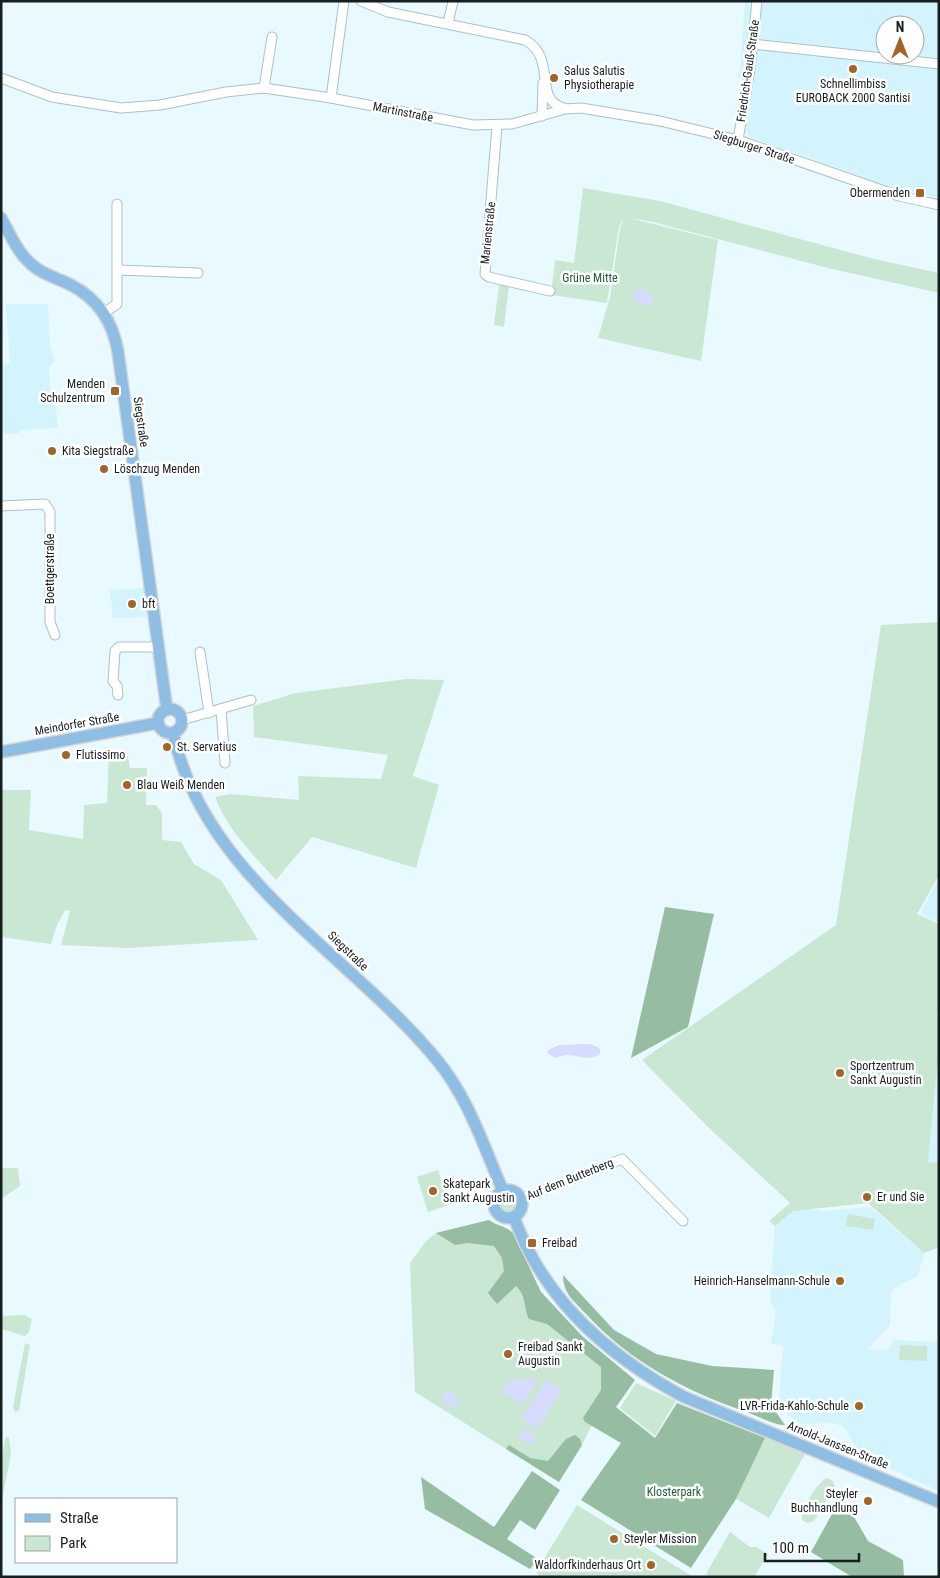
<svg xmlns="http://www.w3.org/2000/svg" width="940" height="1578" viewBox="0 0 940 1578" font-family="'Roboto Condensed',sans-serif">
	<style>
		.built { fill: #d4f4fd; fill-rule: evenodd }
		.green { fill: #cae7d3 }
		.forest { fill: #96bda2 }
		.water { fill: #d5dcfd }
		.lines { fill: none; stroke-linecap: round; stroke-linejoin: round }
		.minor-casing { stroke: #abc1c6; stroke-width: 11 }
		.major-casing { stroke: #d5d6d7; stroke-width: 14 }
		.minor { stroke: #fff; stroke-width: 9 }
		.major { stroke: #8fbee4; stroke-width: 11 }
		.poi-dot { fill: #a16627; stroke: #fff; stroke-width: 2 }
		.labels { text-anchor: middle; stroke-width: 5; stroke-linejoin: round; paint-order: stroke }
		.poi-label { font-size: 12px; fill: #161e20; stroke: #fff; text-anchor: start }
		.street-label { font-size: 12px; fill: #161e20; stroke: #fff }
		.park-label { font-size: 12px; fill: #1f5d39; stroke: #fff }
	</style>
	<rect width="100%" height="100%" fill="#e8faff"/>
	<g class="built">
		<path d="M745,1h194v198l-22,-7 -18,-2 -150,-53 -4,-7 7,-51 -15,-2 3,-7zM885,25h30v30h-30z"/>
		<polygon points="6,304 48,304 50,345 55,361 49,368 51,403 56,406 58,428 21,430 20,433 1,434 1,364 10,363"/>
		<polygon points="145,588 148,617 113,618 110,590"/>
		<polygon points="939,878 939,922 920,914"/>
		<polygon points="939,1048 939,1163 928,1162"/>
		<polygon points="870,1207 924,1253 918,1276 899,1285 891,1292 890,1325 868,1349 888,1350 894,1340 939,1342 939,1491 860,1455 845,1428 834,1423 801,1424 787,1414 779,1399 783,1345 771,1344 776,1311 771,1303 770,1294 775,1226 793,1211 805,1208 824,1211"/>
	</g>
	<g class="green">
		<polygon points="583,188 660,201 874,259 939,273 939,293 828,268 653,222 629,218 718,240 701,361 598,338 610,297 620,228 623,221 628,218 622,221 619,227 607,303 551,295 555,260 574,263"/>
		<polygon points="499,285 509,286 504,327 494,325"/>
		<polygon points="939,622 939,875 917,914 939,924 939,1004 937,1014 939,1017 939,1048 928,1162 939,1163 939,1247 924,1253 868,1203 793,1211 775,1226 769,1221 790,1203 708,1127 642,1060 836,925 881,625"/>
		<path d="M407,679l37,1 -31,96 26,9 -23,83 -104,-31 -36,43c-23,-25 -49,-51 -61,-83l16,-3 68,6 -1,-24 83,3 7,-24 -134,-18 -1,-31 43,-13z"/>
		<polygon points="109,751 127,752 130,768 147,768 146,805 156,805 162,813 162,840 181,842 194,864 221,880 258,940 128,948 61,945 70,911 65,910 57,925 51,944 1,937 1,790 31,790 29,830 83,839 84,805 107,803"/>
		<polygon points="1,1168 18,1168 20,1186 1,1199"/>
		<polygon points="438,1170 449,1205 428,1212 417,1177"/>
		<circle cx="508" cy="1204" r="9"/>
		<polygon points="848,1214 875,1219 873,1230 846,1226"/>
		<path d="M489,1220c8,6 17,6 24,13l28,59 41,44 43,37 -27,40 -16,32 -23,37 -144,-90 -5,-129 16,-22 10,-8z"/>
		<polygon points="24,1315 32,1319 29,1332 25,1336 1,1329 1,1316"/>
		<polygon points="25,1343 30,1345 19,1411 15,1412 13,1407"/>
		<polygon points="900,1345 927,1346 927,1361 899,1360"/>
		<polygon points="636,1383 676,1401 655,1436 620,1408"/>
		<polygon points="6,1436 9,1438 11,1454 1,1504 1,1460"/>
		<polygon points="765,1438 805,1454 769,1518 736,1499"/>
		<path d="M827,1478l6,3 2,6 -21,34 -7,2 -5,-3c-3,-9 16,-39 25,-42z"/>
		<polygon points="577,1505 693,1577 540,1577 536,1572"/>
		<polygon points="730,1532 750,1547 756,1547 768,1554 754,1577 709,1577 706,1574"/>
	</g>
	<g class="forest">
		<polygon points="665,907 714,914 688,1027 631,1058"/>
		<path d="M489,1220c8,6 17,6 24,13l28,59 41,44 53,44 -19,27 39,31 22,-35 88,35 -29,61 -45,69 -110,-68 40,-57 -36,-21 -2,-4 18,-28v-23l-54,-43 -18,-5c-6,-12 -2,-23 -13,-33l-19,18 -9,-11 16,-22 -2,-13 -8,-12 -26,-3 -13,2 -19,-12z"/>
		<path d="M563,1275l51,55 42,24 56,12 62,4 -3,35 14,20c-11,0 -25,-8 -36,-12 -63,-22 -118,-50 -164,-100 -12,-13 -22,-20 -22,-38z"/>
		<polygon points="575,1435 580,1439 582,1445 559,1482 506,1449 509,1445 530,1458 548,1461 566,1439"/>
		<polygon points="532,1471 560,1490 535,1530 520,1520 507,1539 538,1559 530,1569 425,1509 421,1477 494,1527"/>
		<polygon points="842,1496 868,1541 903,1560 904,1577 852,1577 811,1552"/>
	</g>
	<g class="water">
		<polygon points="637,289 648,291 653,300 649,307 633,299 633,293"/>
		<path d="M559,1045c13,1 32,-5 41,4v5c-11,8 -21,1 -33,1 -4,0 -8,2 -12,3l-8,-5 1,-3z"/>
		<polygon points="531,1376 537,1381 522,1405 502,1392 510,1380 528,1380"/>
		<polygon points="546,1379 562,1390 537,1429 521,1419"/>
		<polygon points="446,1388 457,1395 455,1399 459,1402 455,1408 442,1401"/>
		<polygon points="524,1428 537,1437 531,1445 518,1437"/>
	</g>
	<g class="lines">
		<defs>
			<g id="minor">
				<path d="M361,1l27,11 137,28c33,18 7,60 39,68"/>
				<polyline points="448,23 453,1"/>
				<polyline points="752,44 939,64"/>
				<polyline points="1,78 52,97 121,108 160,105 226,92 264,88 331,98 473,125 512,124 565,109 581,108 660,121 738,140 899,196 939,205"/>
				<polyline points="264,88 272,37"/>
				<polyline points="331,98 344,1"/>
				<polyline points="542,116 543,83"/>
				<polyline points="497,126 485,274 489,277 550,291"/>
				<polyline points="738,140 750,69 757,1"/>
				<polyline points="118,270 198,273"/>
				<polyline points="104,313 117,304 117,204"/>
				<polyline points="1,506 45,504 50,512 50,622 55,635"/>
				<polyline points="200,652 209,713"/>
				<polyline points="118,695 117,686 113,681 115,651 119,647 157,647"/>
				<polyline points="221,709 225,763"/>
				<polyline points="182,720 251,700"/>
				<polyline points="521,1199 622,1159 683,1221"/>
			</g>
			<g id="major">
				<path d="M1,218c10,18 18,38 35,50 11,8 24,11 35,17 27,14 42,37 47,67l49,358"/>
				<circle cx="170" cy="721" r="12"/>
				<path d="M173,733c31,144 176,220 264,327 32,39 46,85 66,131"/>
				<polyline points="1,752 158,723"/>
				<circle cx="508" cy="1204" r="14"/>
				<path d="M514,1217c29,82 96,140 170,180l255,105"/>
			</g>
		</defs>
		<use href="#minor" class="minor-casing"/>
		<use href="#major" class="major-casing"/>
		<use href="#minor" class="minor"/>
		<use href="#major" class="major"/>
	</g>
	<g class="poi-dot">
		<circle cx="853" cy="69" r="5"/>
		<circle cx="554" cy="78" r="5"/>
		<rect x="915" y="188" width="10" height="10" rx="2.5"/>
		<rect x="110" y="386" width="10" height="10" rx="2.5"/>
		<circle cx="52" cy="451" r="5"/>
		<circle cx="104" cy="469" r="5"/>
		<circle cx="132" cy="604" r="5"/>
		<circle cx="167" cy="747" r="5"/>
		<circle cx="66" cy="755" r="5"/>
		<circle cx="127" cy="785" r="5"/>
		<circle cx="840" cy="1073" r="5"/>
		<circle cx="433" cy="1191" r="5"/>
		<circle cx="867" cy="1197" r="5"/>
		<rect x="527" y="1238" width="10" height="10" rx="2.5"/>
		<circle cx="840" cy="1281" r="5"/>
		<circle cx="508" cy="1354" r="5"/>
		<circle cx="859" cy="1406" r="5"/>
		<circle cx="868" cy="1501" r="5"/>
		<circle cx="614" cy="1539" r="5"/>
		<circle cx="651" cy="1565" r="5"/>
	</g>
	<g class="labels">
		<g class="poi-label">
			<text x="564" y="75">Salus Salutis<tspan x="564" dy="14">Physiotherapie</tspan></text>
			<text x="853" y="88" text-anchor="middle">Schnellimbiss<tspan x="853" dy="14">EUROBACK 2000 Santisi</tspan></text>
			<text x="910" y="197" text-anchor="end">Obermenden</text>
			<text x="105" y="388" text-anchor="end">Menden<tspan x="105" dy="14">Schulzentrum</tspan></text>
			<text x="62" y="455">Kita Siegstraße</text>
			<text x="114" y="473">Löschzug Menden</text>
			<text x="142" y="608">bft</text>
			<text x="177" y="751">St. Servatius</text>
			<text x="76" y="759">Flutissimo</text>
			<text x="137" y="789">Blau Weiß Menden</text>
			<text x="850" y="1070">Sportzentrum<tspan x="850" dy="14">Sankt Augustin</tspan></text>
			<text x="443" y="1188">Skatepark<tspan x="443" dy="14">Sankt Augustin</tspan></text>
			<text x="877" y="1201">Er und Sie</text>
			<text x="542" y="1247">Freibad</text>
			<text x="830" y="1285" text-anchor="end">Heinrich-Hanselmann-Schule</text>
			<text x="518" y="1351">Freibad Sankt<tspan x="518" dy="14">Augustin</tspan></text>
			<text x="849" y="1410" text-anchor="end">LVR-Frida-Kahlo-Schule</text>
			<text x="858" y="1498" text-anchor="end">Steyler<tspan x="858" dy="14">Buchhandlung</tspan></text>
			<text x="624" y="1543">Steyler Mission</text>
			<text x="641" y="1569" text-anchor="end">Waldorfkinderhaus Ort</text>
		</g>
		<g class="street-label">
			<text transform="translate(748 71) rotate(-82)" y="4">Friedrich-Gauß-Straße</text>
			<text transform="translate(403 112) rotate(11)" y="4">Martinstraße</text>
			<text transform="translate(754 147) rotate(18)" y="4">Siegburger Straße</text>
			<text transform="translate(488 233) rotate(-84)" y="4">Marienstraße</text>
			<text transform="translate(141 422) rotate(82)" y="4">Siegstraße</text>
			<text transform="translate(50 569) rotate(-90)" y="4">Boettgerstraße</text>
			<text transform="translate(77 724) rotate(-10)" y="4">Meindorfer Straße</text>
			<text transform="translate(348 951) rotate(44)" y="4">Siegstraße</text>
			<text transform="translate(570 1179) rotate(-22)" y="4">Auf dem Butterberg</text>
			<text transform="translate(838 1445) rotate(22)" y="4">Arnold-Janssen-Straße</text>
		</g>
		<g class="park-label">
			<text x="590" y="282">Grüne Mitte</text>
			<text x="674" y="1496">Klosterpark</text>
		</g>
	</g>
	<rect width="940" height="1578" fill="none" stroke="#161e20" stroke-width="5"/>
	<rect x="15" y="1498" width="162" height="65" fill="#ffffff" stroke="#a2a5a6"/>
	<rect x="25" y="1514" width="25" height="8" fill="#8fbee4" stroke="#a2a5a6"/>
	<text x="60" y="1523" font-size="15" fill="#161e20">Straße</text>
	<rect x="25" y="1536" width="25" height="15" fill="#cae7d3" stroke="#a2a5a6"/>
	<text x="60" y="1548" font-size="15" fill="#161e20">Park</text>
	<g transform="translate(900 40)"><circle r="24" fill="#ffffff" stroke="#a2a5a6"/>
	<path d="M0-4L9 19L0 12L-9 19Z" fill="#a16627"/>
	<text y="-8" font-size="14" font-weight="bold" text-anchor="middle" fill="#161e20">N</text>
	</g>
	<path d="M765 1553v8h94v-8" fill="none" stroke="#161e20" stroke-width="2.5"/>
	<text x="772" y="1553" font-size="15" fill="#161e20" stroke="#ffffff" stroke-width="4" paint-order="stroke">100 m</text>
</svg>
